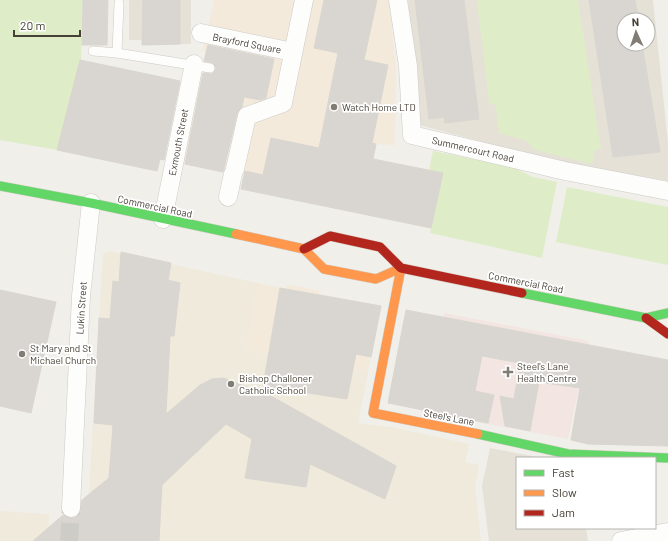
<svg xmlns="http://www.w3.org/2000/svg" width="668" height="541" viewBox="0 0 668 541" font-family="Barlow,sans-serif">
	<style>
		.residential { fill: #e5e1d7; fill-rule: evenodd }
		.commercial { fill: #f4eadc }
		.education { fill: #efeadb }
		.medical { fill: #f3e5e1 }
		.green { fill: #deedc8 }
		.building { fill: #d9d6d1; stroke: #d9d6d0 }
		.lines { fill: none; stroke-linecap: round; stroke-linejoin: round }
		.street-tunnel { stroke: #ceccc6; stroke-width: 18; stroke-dasharray: 18 9; stroke-linecap: butt }
		.lane-casing { stroke: #cdcbc6; stroke-width: 10 }
		.street-casing { stroke: #cdcbc6; stroke-width: 19 }
		.fast-casing { stroke: #d0ccc0; stroke-width: 10 }
		.slow-casing { stroke: #d0ccc0; stroke-width: 10 }
		.jam-casing { stroke: #d0ccc0; stroke-width: 10 }
		.lane { stroke: #fdfdfc; stroke-width: 9 }
		.street { stroke: #fdfdfc; stroke-width: 18 }
		.fast { stroke: #63d668; stroke-width: 9 }
		.slow { stroke: #ff974d; stroke-width: 9 }
		.jam { stroke: #b3261e; stroke-width: 9 }
		.poi-dot { fill: #827d74; stroke: #fff; stroke-width: 1.5 }
		.labels { text-anchor: middle; stroke-width: 3.5; stroke-linejoin: round; paint-order: stroke }
		.street-label { font-size: 10px; fill: #474035; stroke: #fff }
		.poi-label { font-size: 10px; fill: #474035; stroke: #fff; text-anchor: start }
	</style>
	<rect width="100%" height="100%" fill="#f0efea"/>
	<g class="residential">
		<polygon points="129,0 191,0 191,44 142,45 142,40 129,40"/>
		<path d="M408,0h245l15,143v38l-118,-21 -131,-35zM624,20h24v24h-24z"/>
		<polygon points="490,448 542,458 517,458 517,528 586,528 588,541 489,541 482,486"/>
	</g>
	<g class="commercial">
		<polygon points="214,0 389,0 396,69 395,145 376,144 322,133 319,148 271,138 263,175 241,170 240,175 183,164 207,52 203,51"/>
		<polygon points="258,283 286,289 287,285 302,287 319,291 319,294 382,306 368,372 246,350"/>
	</g>
	<polygon class="education" points="109,251 258,283 246,350 368,372 358,423 391,427 469,444 465,462 479,465 475,487 481,541 0,541 0,511 49,514 49,527 89,494 103,254"/>
	<polygon class="medical" points="444,313 589,341 568,439 424,412"/>
	<g class="green">
		<polygon points="0,0 83,0 81,59 57,150 0,140"/>
		<polygon points="486,0 578,0 601,150 595,149 592,164 535,150 527,141 499,133 495,104 489,104 477,1"/>
		<polygon points="433,151 512,167 533,177 557,182 542,258 430,233 443,174 429,170"/>
		<polygon points="567,187 668,207 668,265 556,242"/>
	</g>
	<g class="building">
		<polygon points="83,0 108,0 107,45 82,45"/>
		<polygon points="143,0 180,0 180,44 142,45"/>
		<polygon points="324,0 377,0 364,60 388,65 372,143 376,144 373,159 443,173 431,228 241,189 245,171 263,175 271,138 319,148 338,53 314,48"/>
		<polygon points="415,0 464,0 479,119 445,123 444,117 429,119"/>
		<polygon points="589,0 635,0 639,20 624,20 624,44 642,44 660,152 613,157"/>
		<polygon points="208,45 274,59 266,98 260,100 244,97 242,107 237,114 223,172 185,164 203,73 212,74 216,69 213,63 204,61"/>
		<polygon points="80,60 180,81 164,160 160,159 157,171 57,150"/>
		<polygon points="121,252 171,263 168,280 180,283 174,336 170,336 166,414 200,385 212,379 223,378 269,395 396,466 385,499 310,464 306,487 245,478 252,439 226,424 162,485 159,541 33,541 63,515 70,518 76,517 80,513 82,500 109,478 113,425 94,423 99,318 110,319 113,281 119,282"/>
		<polygon points="280,288 381,306 371,357 356,354 347,399 263,386"/>
		<polygon points="0,290 56,302 31,413 0,406"/>
		<polygon points="406,310 668,360 668,446 588,444 571,440 580,388 539,382 530,431 505,426 500,396 514,399 520,363 482,356 475,391 494,395 488,423 388,403"/>
	</g>
	<g class="lines">
		<polyline class="street-tunnel" points="69,541 71,508"/>
		<defs>
			<g id="lane">
				<polyline points="93,51 117,53 210,68"/>
				<polyline points="117,53 119,3"/>
			</g>
			<g id="street">
				<polyline points="398,0 408,66 412,135 565,171 668,191"/>
				<polyline points="201,33 293,52"/>
				<polyline points="235,169 247,116 283,103 304,0"/>
				<polyline points="228,197 233,174"/>
				<polyline points="163,219 194,64"/>
				<polyline points="71,508 81,296 91,203"/>
				<polyline points="621,541 668,532"/>
			</g>
			<g id="fast">
				<polyline points="0,186 91,203 236,234"/>
				<polyline points="522,293 646,318 668,313"/>
				<polyline points="478,434 568,454 668,458"/>
			</g>
			<g id="slow">
				<polyline points="236,234 304,249 324,269 376,279 401,268"/>
				<polyline points="401,268 373,413 478,434"/>
			</g>
			<g id="jam">
				<polyline points="304,249 330,236 380,247 401,268 522,293"/>
				<polyline points="646,318 668,334"/>
			</g>
		</defs>
		<use href="#lane" class="lane-casing"/>
		<use href="#street" class="street-casing"/>
		<use href="#fast" class="fast-casing"/>
		<use href="#slow" class="slow-casing"/>
		<use href="#jam" class="jam-casing"/>
		<use href="#lane" class="lane"/>
		<use href="#street" class="street"/>
		<use href="#fast" class="fast"/>
		<use href="#slow" class="slow"/>
		<use href="#jam" class="jam"/>
	</g>
	<g class="poi-dot">
		<circle cx="334" cy="107" r="4"/>
		<circle cx="22" cy="354" r="4"/>
		<path d="M506 366h4v4h4v4h-4v4h-4v-4h-4v-4h4z"/>
		<circle cx="231" cy="384" r="4"/>
	</g>
	<g class="labels">
		<g class="street-label">
			<text transform="translate(247 43) rotate(11)" y="4">Brayford Square</text>
			<text transform="translate(178 142) rotate(-79)" y="4">Exmouth Street</text>
			<text transform="translate(473 149) rotate(13)" y="4">Summercourt Road</text>
			<text transform="translate(155 206) rotate(12)" y="4">Commercial Road</text>
			<text transform="translate(526 282) rotate(11)" y="4">Commercial Road</text>
			<text transform="translate(81 308) rotate(-86)" y="4">Lukin Street</text>
			<text transform="translate(449 417) rotate(11)" y="4">Steel's Lane</text>
		</g>
		<g class="poi-label">
			<text x="342" y="111">Watch Home LTD</text>
			<text x="30" y="352">St Mary and St<tspan x="30" dy="12">Michael Church</tspan></text>
			<text x="517" y="370">Steel's Lane<tspan x="517" dy="12">Health Centre</tspan></text>
			<text x="239" y="382">Bishop Challoner<tspan x="239" dy="12">Catholic School</tspan></text>
		</g>
	</g>
	<rect x="516" y="457" width="140" height="72" fill="#ffffff" stroke="#b5b3ae"/>
	<rect x="524" y="470" width="20" height="6" fill="#63d668" stroke="#b5b3ae"/>
	<text x="552" y="477" font-size="12" fill="#474035">Fast</text>
	<rect x="524" y="490" width="20" height="6" fill="#ff974d" stroke="#b5b3ae"/>
	<text x="552" y="497" font-size="12" fill="#474035">Slow</text>
	<rect x="524" y="510" width="20" height="6" fill="#b3261e" stroke="#b5b3ae"/>
	<text x="552" y="517" font-size="12" fill="#474035">Jam</text>
	<g transform="translate(636 32) rotate(357)"><circle r="19" fill="#ffffff" stroke="#b5b3ae"/>
	<path d="M0-3L7 15L0 10L-7 15Z" fill="#827d74"/>
	<text y="-6" font-size="11" font-weight="bold" text-anchor="middle" fill="#474035">N</text>
	</g>
	<path d="M14 30v6h66v-6" fill="none" stroke="#474035" stroke-width="2"/>
	<text x="20" y="30" font-size="12" fill="#474035" stroke="#ffffff" stroke-width="3" paint-order="stroke">20 m</text>
</svg>
